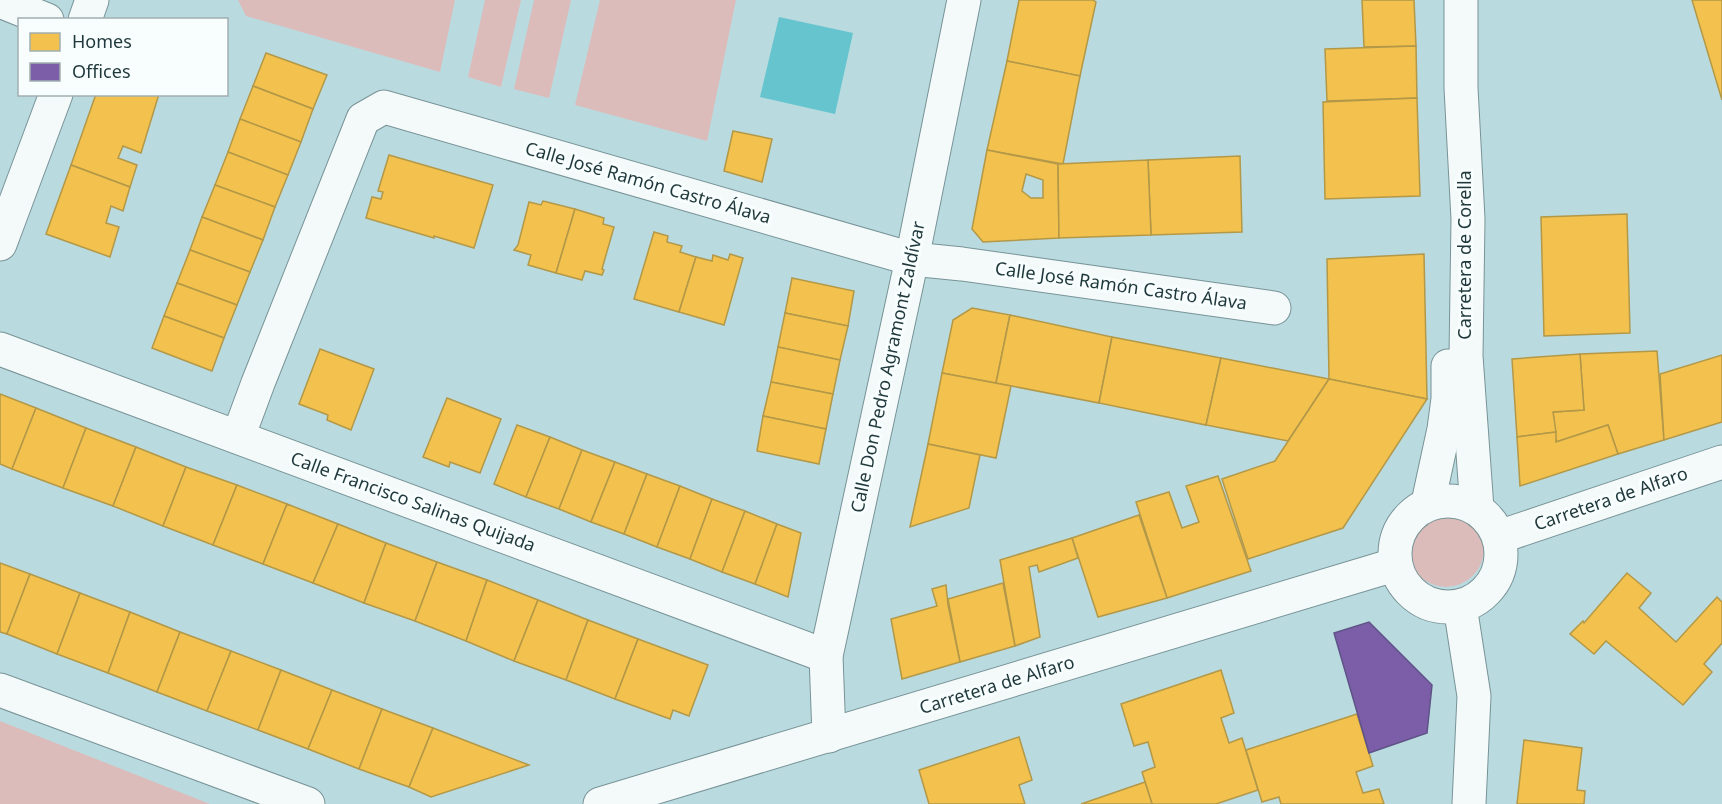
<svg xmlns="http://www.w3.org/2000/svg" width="1722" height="804" viewBox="0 0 1722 804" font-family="'Noto Sans',sans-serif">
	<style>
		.green { fill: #dcbcba }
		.water { fill: #66c4ce }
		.homes { fill: #f2c14e; stroke: #b39848; stroke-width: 1.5; fill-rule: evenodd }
		.offices { fill: #7b5ea7; stroke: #5f5387; stroke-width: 1.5 }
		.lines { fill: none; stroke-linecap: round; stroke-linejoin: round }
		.street-casing { stroke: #789397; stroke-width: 35 }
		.secondary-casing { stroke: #789397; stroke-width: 35 }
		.street { stroke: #f4fafa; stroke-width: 33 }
		.secondary { stroke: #f4fafa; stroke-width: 33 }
		.labels { text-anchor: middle; stroke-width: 6; stroke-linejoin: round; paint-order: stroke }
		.street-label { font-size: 18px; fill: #1f383b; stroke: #f8fdfe }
	</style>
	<rect width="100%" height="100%" fill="#b9dbe0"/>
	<g class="green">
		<polygon points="238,0 455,0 440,72 246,16"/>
		<polygon points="485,0 521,0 501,87 468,77"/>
		<polygon points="534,0 571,0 549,98 514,89"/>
		<polygon points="600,0 736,0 707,141 575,105"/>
		<circle cx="1446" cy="549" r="38"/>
		<polygon points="0,721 210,804 0,804"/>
	</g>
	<polygon class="water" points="779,17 853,33 835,114 760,97"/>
	<g class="homes">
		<polygon points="1019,0 1093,0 1096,2 1080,76 1007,61"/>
		<polygon points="1362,0 1414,0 1416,46 1364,47"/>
		<polygon points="1692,0 1722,0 1722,100"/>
		<polygon points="1416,46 1417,98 1327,101 1325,49"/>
		<polygon points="266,53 327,75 313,109 253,86"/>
		<polygon points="1007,61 1080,76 1063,164 987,150"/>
		<polygon points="253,86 313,109 301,142 240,119"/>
		<polygon points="96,94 159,94 141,153 123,146 118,158 137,165 130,187 71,165"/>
		<polygon points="1417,98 1420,196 1325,199 1323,102"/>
		<polygon points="240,119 301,142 288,175 228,152"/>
		<polygon points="733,131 772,139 762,182 724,171"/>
		<path d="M987,150l71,14 1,74 -76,4 -11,-13zM1026,174l17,6v18h-12l-9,-7z"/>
		<polygon points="228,152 288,175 275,207 215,185"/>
		<polygon points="389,155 493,185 474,248 434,236 434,238 366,218 372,197 381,199 383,192 378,191"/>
		<polygon points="1240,156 1242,232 1151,235 1148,160"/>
		<polygon points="1148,160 1151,235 1059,238 1058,164"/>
		<polygon points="71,165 130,187 123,211 111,206 106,223 119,227 110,257 46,234"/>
		<polygon points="215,185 275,207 263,240 202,217"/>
		<polygon points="543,201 575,209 556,273 528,265 531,255 514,250 518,245 529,202 541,205"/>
		<polygon points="575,209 604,218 603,224 614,227 602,269 604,270 602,275 585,271 582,280 556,273"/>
		<polygon points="1627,214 1630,333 1544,336 1541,217"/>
		<polygon points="202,217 263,240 250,272 190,250"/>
		<polygon points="654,232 668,236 667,242 682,246 680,252 696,257 679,312 634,299"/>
		<polygon points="190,250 250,272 237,305 177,283"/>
		<polygon points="730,254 743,258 724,325 679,312 696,257 712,261 713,255 728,260"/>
		<polygon points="1424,254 1427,399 1329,379 1327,259"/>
		<polygon points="792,278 854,291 848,326 785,313"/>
		<polygon points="177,283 237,305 224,338 164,316"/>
		<polygon points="972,308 1010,315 996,383 942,373 953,320"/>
		<polygon points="785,313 848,326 840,360 778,347"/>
		<polygon points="1010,315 1112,337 1099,403 996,383"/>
		<polygon points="164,316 224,338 212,371 152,348"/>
		<polygon points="1112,337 1221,358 1206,425 1099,403"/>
		<polygon points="778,347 840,360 833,394 771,382"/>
		<polygon points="320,349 374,369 351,430 327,420 328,415 299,404"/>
		<polygon points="1657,351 1664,440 1618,454 1608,425 1556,442 1553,412 1584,410 1580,354"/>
		<polygon points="1580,354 1584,410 1553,412 1556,432 1517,437 1512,359"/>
		<polygon points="1722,355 1722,422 1664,440 1660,374"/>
		<polygon points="1221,358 1329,379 1288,441 1206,425"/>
		<polygon points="942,373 1011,386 996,458 928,444"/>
		<polygon points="1329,379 1427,399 1343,528 1248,559 1222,479 1275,461"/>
		<polygon points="771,382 833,394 826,429 763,416"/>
		<polygon points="0,394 36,408 12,469 0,464"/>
		<polygon points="447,398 501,419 480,473 450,462 449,467 423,457"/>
		<polygon points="36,408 86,428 63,488 12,469"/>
		<polygon points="763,416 826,429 819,464 757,451"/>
		<polygon points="517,425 550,437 526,497 494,484"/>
		<polygon points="1608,425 1618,454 1520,486 1517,437 1556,432 1556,442"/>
		<polygon points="86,428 136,447 113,506 63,488"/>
		<polygon points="550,437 582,450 559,509 526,497"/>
		<polygon points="928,444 980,455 969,508 910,527"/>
		<polygon points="136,447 186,467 163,526 113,506"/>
		<polygon points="582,450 615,462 591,522 559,509"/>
		<polygon points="615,462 647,474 624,534 591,522"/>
		<polygon points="186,467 237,485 213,545 163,526"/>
		<polygon points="647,474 680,486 657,547 624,534"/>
		<polygon points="1218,476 1251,571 1167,598 1136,502 1169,492 1182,528 1199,522 1186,486"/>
		<polygon points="237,485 287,504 263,564 213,545"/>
		<polygon points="680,486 712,499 690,559 657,547"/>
		<polygon points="712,499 745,511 722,572 690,559"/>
		<polygon points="287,504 338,524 313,583 263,564"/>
		<polygon points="745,511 777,524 755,584 722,572"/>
		<polygon points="1139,515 1167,598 1098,617 1072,538"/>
		<polygon points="338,524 386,543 364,603 313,583"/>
		<polygon points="777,524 801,533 788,597 755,584"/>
		<polygon points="1072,538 1078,558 1039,572 1037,565 1029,567 1040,637 1015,646 1000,560"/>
		<polygon points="386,543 437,562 415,621 364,603"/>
		<polygon points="437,562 487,580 466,641 415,621"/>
		<polygon points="0,563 30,574 7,634 0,632"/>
		<polygon points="1627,573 1651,593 1639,608 1676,642 1717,597 1722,602 1722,643 1704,664 1712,672 1683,705 1606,641 1594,654 1570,634 1583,621 1584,623"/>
		<polygon points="30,574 80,593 57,654 7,634"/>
		<polygon points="487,580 538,600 514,661 466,641"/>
		<polygon points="1003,583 1015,646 960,662 948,599"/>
		<polygon points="946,585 948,605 960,662 902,679 891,619 937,606 932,589"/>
		<polygon points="80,593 130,612 108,673 57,654"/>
		<polygon points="538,600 588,620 566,680 514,661"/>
		<polygon points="130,612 180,632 157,692 108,673"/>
		<polygon points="588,620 638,639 615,699 566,680"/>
		<polygon points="180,632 231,651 207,711 157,692"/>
		<polygon points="638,639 708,665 689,716 673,710 670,719 615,699"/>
		<polygon points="231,651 281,670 258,730 207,711"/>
		<polygon points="281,670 332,690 308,749 258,730"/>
		<polygon points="1221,670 1234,713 1221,718 1229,743 1242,738 1258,790 1216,804 1152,804 1142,772 1155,767 1148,742 1134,746 1121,704"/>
		<polygon points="332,690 382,709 359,769 308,749"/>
		<polygon points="382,709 433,728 409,787 359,769"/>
		<polygon points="1357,714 1373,766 1356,772 1363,793 1379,789 1384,804 1281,804 1279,797 1262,802 1246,750"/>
		<polygon points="433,728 482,747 529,765 431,797 409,787"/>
		<polygon points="1019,737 1032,780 1019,785 1025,804 929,804 919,770"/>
		<polygon points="1524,740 1582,748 1577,790 1585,791 1584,804 1517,804"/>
		<polygon points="1145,782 1152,804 1081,804"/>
	</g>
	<polygon class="offices" points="1369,622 1432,685 1427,733 1369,753 1334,633"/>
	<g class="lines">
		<defs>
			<g id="street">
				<polyline points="0,1 47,20"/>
				<polyline points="85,20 92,0"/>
				<polyline points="0,244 56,94"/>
				<polyline points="0,349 826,656"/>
				<polyline points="238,437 258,383 363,119 384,107 912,259 962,264 1274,308"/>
				<polyline points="0,690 308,804"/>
				<polyline points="829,736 826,656 912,259 964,0"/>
			</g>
			<g id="secondary">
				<polyline points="1461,0 1461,88 1468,219 1466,356 1477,509"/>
				<circle cx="1448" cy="554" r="53"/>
				<polyline points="1428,503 1444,429 1448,399 1448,366"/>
				<polyline points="1499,537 1722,462"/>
				<polyline points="1460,606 1474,696 1469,804"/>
				<polyline points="600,804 1394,565"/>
			</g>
		</defs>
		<use href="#street" class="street-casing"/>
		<use href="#secondary" class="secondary-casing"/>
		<use href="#street" class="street"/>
		<use href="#secondary" class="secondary"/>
	</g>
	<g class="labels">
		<g class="street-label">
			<text transform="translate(648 183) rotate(16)" y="6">Calle José Ramón Castro Álava</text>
			<text transform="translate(1465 255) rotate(-90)" y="6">Carretera de Corella</text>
			<text transform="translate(1121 286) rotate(8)" y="6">Calle José Ramón Castro Álava</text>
			<text transform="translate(888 367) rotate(-78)" y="6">Calle Don Pedro Agramont Zaldívar</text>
			<text transform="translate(1611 499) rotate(-19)" y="6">Carretera de Alfaro</text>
			<text transform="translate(413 502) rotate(20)" y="6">Calle Francisco Salinas Quijada</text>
			<text transform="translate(997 685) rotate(-17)" y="6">Carretera de Alfaro</text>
		</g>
	</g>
	<rect x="18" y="18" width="210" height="78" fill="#f8fdfe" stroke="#a1aeb0" stroke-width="1.5"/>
	<rect x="30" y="33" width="30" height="18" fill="#f2c14e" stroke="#a1aeb0" stroke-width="1.5"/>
	<text x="72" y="48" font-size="18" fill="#1f383b">Homes</text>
	<rect x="30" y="63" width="30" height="18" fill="#7b5ea7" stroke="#a1aeb0" stroke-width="1.5"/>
	<text x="72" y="78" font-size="18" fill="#1f383b">Offices</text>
</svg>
